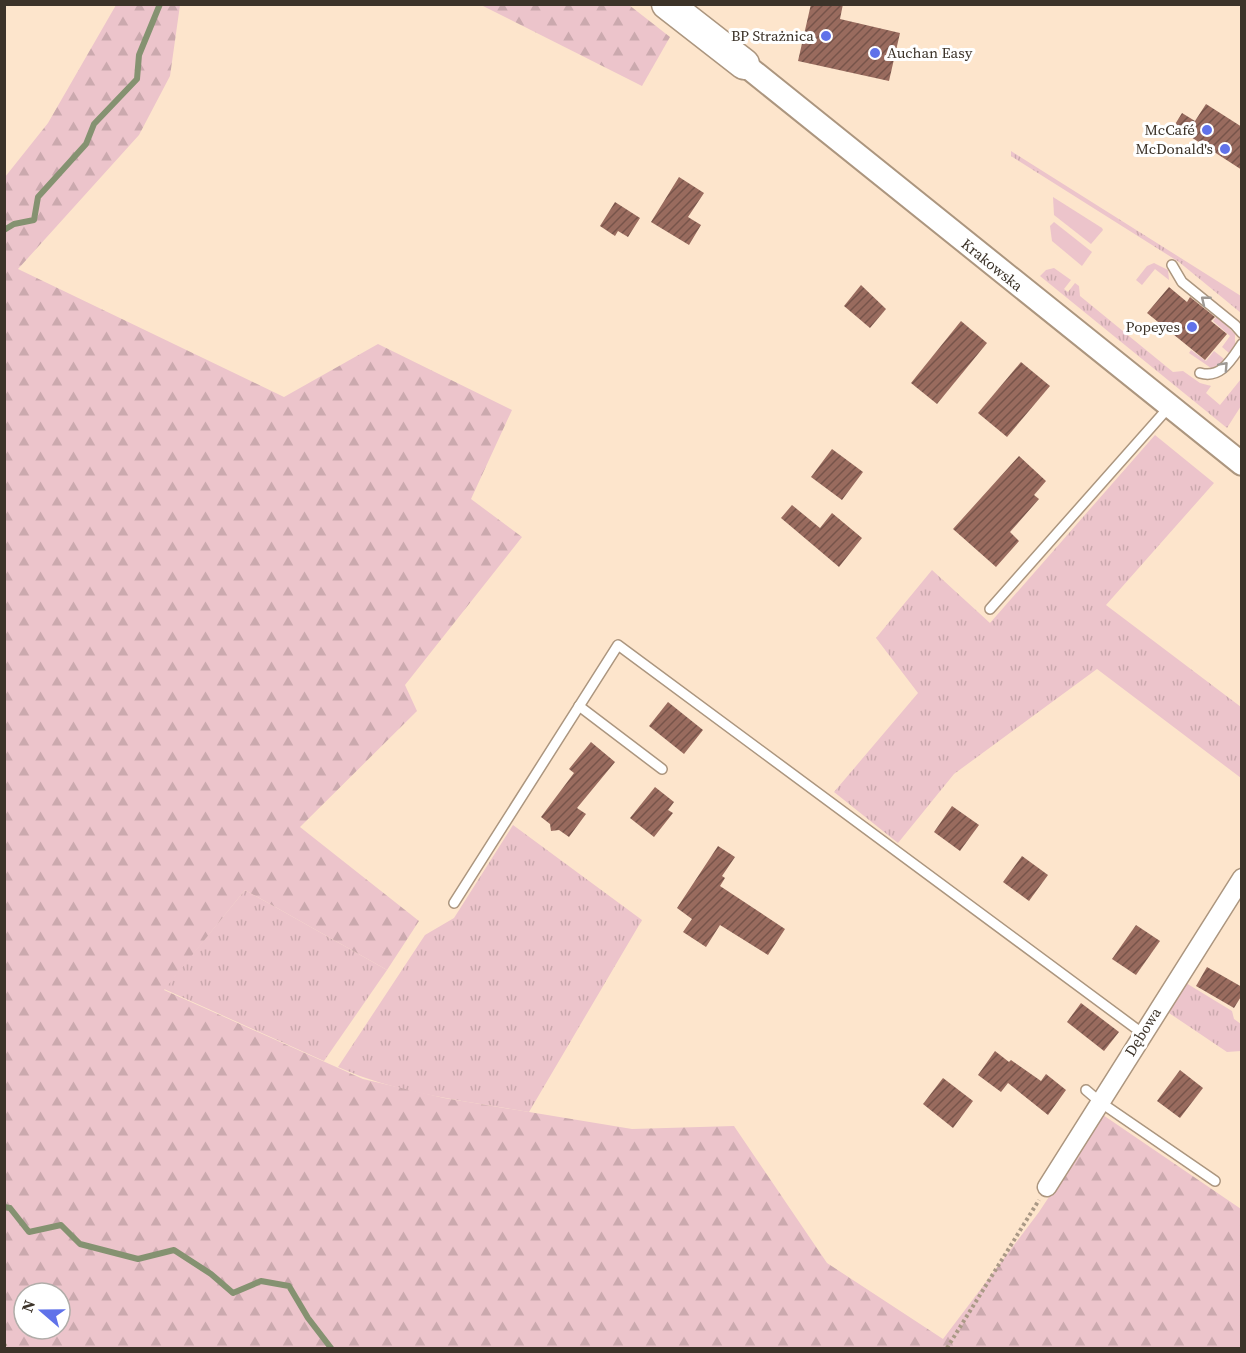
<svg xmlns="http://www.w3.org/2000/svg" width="1246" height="1353" viewBox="0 0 1246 1353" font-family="'Source Serif 4',serif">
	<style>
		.grass { fill: url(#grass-tufts) }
		.forest { fill: url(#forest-firs); fill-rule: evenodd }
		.green { fill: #ecc4cb }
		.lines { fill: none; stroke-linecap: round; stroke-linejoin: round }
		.stream { stroke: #859271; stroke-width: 6 }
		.building { fill: url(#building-hatch) }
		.service-casing { stroke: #ac967f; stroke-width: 12 }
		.minor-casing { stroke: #ac967f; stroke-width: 21 }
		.tertiary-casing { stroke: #ac967f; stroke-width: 26 }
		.trunk-casing { stroke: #ac967f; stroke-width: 33 }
		.path { stroke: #aa9986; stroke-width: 4; stroke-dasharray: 3 3; stroke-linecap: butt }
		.service { stroke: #fff; stroke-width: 9 }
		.minor { stroke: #fff; stroke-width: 18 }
		.tertiary { stroke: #fff; stroke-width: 22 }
		.trunk { stroke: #fff; stroke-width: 30 }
		.oneway { stroke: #9e9994 }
		.poi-dot { fill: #6072e9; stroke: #fff; stroke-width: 2 }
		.labels { text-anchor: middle; stroke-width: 6; stroke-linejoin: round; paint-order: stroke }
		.poi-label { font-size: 15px; fill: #3c3329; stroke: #fff; text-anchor: end }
		.street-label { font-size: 15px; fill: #3c3329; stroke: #fff }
	</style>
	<defs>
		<pattern id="grass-tufts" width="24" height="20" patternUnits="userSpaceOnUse" patternTransform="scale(1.5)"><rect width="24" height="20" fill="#ecc4cb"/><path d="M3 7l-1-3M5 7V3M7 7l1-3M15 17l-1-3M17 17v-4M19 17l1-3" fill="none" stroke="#cba9ae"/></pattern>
		<pattern id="forest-firs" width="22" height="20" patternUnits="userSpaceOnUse" patternTransform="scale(1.5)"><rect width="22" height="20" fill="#ecc4cb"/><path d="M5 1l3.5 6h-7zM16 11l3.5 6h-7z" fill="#cba9ae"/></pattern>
		<pattern id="building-hatch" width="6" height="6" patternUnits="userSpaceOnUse" patternTransform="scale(1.5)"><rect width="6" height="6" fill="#996b5e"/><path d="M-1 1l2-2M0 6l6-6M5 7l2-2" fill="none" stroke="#77544a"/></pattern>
	</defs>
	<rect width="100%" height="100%" fill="#fde5cc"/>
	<g class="grass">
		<polygon points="1011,151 1241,296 1241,313 1179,262 1011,156"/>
		<polygon points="1054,268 1071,280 1064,289 1068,292 1075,283 1079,286 1080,296 1173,372 1183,371 1200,383 1211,386 1206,393 1220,405 1241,379 1241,406 1227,428 1040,276 1046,270"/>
		<polygon points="1155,435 1214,483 1106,605 1241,707 1241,778 1097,669 954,774 898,843 834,792 918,693 876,638 932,570 990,623"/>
		<path d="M513,825l129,95 -113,192c-63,-11 -131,-18 -191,-45l87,-132 29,-17z"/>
		<polygon points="245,890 387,970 324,1061 164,989"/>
		<polygon points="1186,983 1232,1011 1234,1019 1241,1024 1241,1051 1227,1052 1169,1013"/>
	</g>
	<g class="forest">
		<path d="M116,5h64l-10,71 -31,59 -121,134 266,128 94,-53 134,66 -41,89 51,38 -117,148 12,26 -117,116 119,94 -32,49 -142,-80 -81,100 199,89 81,19 188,31 102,-3 93,137 116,76 96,-127 64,-97 138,94v139h-1236v-1171l43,-54zM24,1293h36v36h-36z"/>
		<polygon points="481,5 629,5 670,37 642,86"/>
	</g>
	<g class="green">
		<polygon points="1053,197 1102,228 1103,230 1091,244 1054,215"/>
		<polygon points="1054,222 1092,252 1082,266 1052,241 1050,226"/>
		<polygon points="1154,263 1168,270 1169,280 1155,269 1142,285 1136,280 1147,266"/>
		<polygon points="1217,316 1235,334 1235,344 1229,353 1222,347 1230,336 1213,321"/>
		<polygon points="1191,350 1206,361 1214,351 1224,359 1219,365 1211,368 1189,353"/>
	</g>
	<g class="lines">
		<g class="stream">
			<polyline points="4,230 14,224 34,220 38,197 86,144 94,124 137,79 139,55 160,4"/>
			<polyline points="4,1207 10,1208 29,1232 61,1225 80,1244 138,1259 174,1250 211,1274 233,1293 261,1281 289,1286 308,1318 331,1348"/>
		</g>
	</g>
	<g class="building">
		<polygon points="811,4 843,4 840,19 900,33 889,81 798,61"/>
		<polygon points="1206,104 1242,127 1242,170 1174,126 1182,113 1195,121"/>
		<polygon points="679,177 704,193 688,217 701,225 689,245 651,222"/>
		<polygon points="615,202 640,218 628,237 618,231 615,236 600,226"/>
		<polygon points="861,285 886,309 870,328 844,306"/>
		<polygon points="1169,287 1187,302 1190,297 1215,317 1211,321 1227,334 1205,360 1147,313"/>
		<polygon points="961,321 987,343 937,404 911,383"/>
		<polygon points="1021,362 1050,386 1007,437 978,413"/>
		<polygon points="832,449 863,472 842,500 811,477"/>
		<polygon points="1019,456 1046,481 1034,495 1039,499 1010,532 1019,541 996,567 953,529"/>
		<polygon points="792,505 820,528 832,513 862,538 839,567 781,518"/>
		<polygon points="668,702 703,730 684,754 649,726"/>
		<polygon points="591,742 615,762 577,808 586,814 569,837 559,830 551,831 550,824 541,817 574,773 569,769"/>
		<polygon points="655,787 674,802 668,810 673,813 654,837 630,818"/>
		<polygon points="952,806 979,825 960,851 934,832"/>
		<polygon points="718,846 735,857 722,876 725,878 720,886 785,929 768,955 720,925 706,947 683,932 692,919 677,908"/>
		<polygon points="1022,856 1048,875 1029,901 1003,882"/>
		<polygon points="1136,925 1160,941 1136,975 1112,959"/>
		<polygon points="1207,967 1242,987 1242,995 1234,1008 1196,986"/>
		<polygon points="1081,1003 1119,1032 1104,1051 1067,1022"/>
		<polygon points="995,1051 1009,1062 1011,1060 1041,1081 1046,1074 1066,1090 1048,1115 1008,1083 1001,1092 978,1075"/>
		<polygon points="1180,1070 1203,1088 1180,1118 1157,1101"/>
		<polygon points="943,1078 973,1101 953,1128 923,1104"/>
	</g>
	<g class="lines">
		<defs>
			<g id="service">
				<polyline points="1172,265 1182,282 1235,325 1242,333"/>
				<path d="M1200,373c21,6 31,-13 42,-29"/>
				<polyline points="990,609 1169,407"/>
				<polyline points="579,706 662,769"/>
				<polyline points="454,903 618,645 1142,1033"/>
				<polyline points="1086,1090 1100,1102 1215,1181"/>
			</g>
			<polyline id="minor" points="1047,1187 1242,878"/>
			<polyline id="tertiary" points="744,64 1242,464"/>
			<polyline id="trunk" points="667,4 744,64"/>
		</defs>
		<use href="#service" class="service-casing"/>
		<use href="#minor" class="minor-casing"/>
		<use href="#tertiary" class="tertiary-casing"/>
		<use href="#trunk" class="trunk-casing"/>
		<g class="path">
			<polyline points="4,1344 7,1348"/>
			<polyline points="947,1348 1039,1200"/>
		</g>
		<use href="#service" class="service"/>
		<use href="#minor" class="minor"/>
		<use href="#tertiary" class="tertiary"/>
		<use href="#trunk" class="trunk"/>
	</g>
	<defs><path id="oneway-chevron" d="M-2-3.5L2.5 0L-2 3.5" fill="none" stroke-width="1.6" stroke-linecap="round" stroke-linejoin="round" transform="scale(1.5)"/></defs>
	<g class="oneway">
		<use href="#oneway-chevron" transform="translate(1205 300) rotate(-141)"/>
		<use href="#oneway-chevron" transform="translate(1224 366) rotate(-47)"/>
	</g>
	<g class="poi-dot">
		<circle cx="826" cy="36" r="6"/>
		<circle cx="875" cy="53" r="6"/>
		<circle cx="1207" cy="130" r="6"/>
		<circle cx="1225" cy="149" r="6"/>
		<circle cx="1192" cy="327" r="6"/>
	</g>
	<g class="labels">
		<g class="poi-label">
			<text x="814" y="41">BP Strażnica</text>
			<text x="887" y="58" text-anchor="start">Auchan Easy</text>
			<text x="1195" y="135">McCafé</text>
			<text x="1213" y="154">McDonald's</text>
			<text x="1180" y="332">Popeyes</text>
		</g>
		<g class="street-label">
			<text transform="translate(992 265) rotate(39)" y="5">Krakowska</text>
			<text transform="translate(1143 1032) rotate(-58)" y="5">Dębowa</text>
		</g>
	</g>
	<rect width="1246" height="1353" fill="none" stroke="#3c3329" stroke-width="12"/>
	<g transform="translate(42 1311) rotate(290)"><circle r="28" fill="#ffffff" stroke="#b1ada9" stroke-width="1.5"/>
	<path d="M0-4.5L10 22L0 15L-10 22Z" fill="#6072e9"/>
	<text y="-9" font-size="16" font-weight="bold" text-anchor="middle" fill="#3c3329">N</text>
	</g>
</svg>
